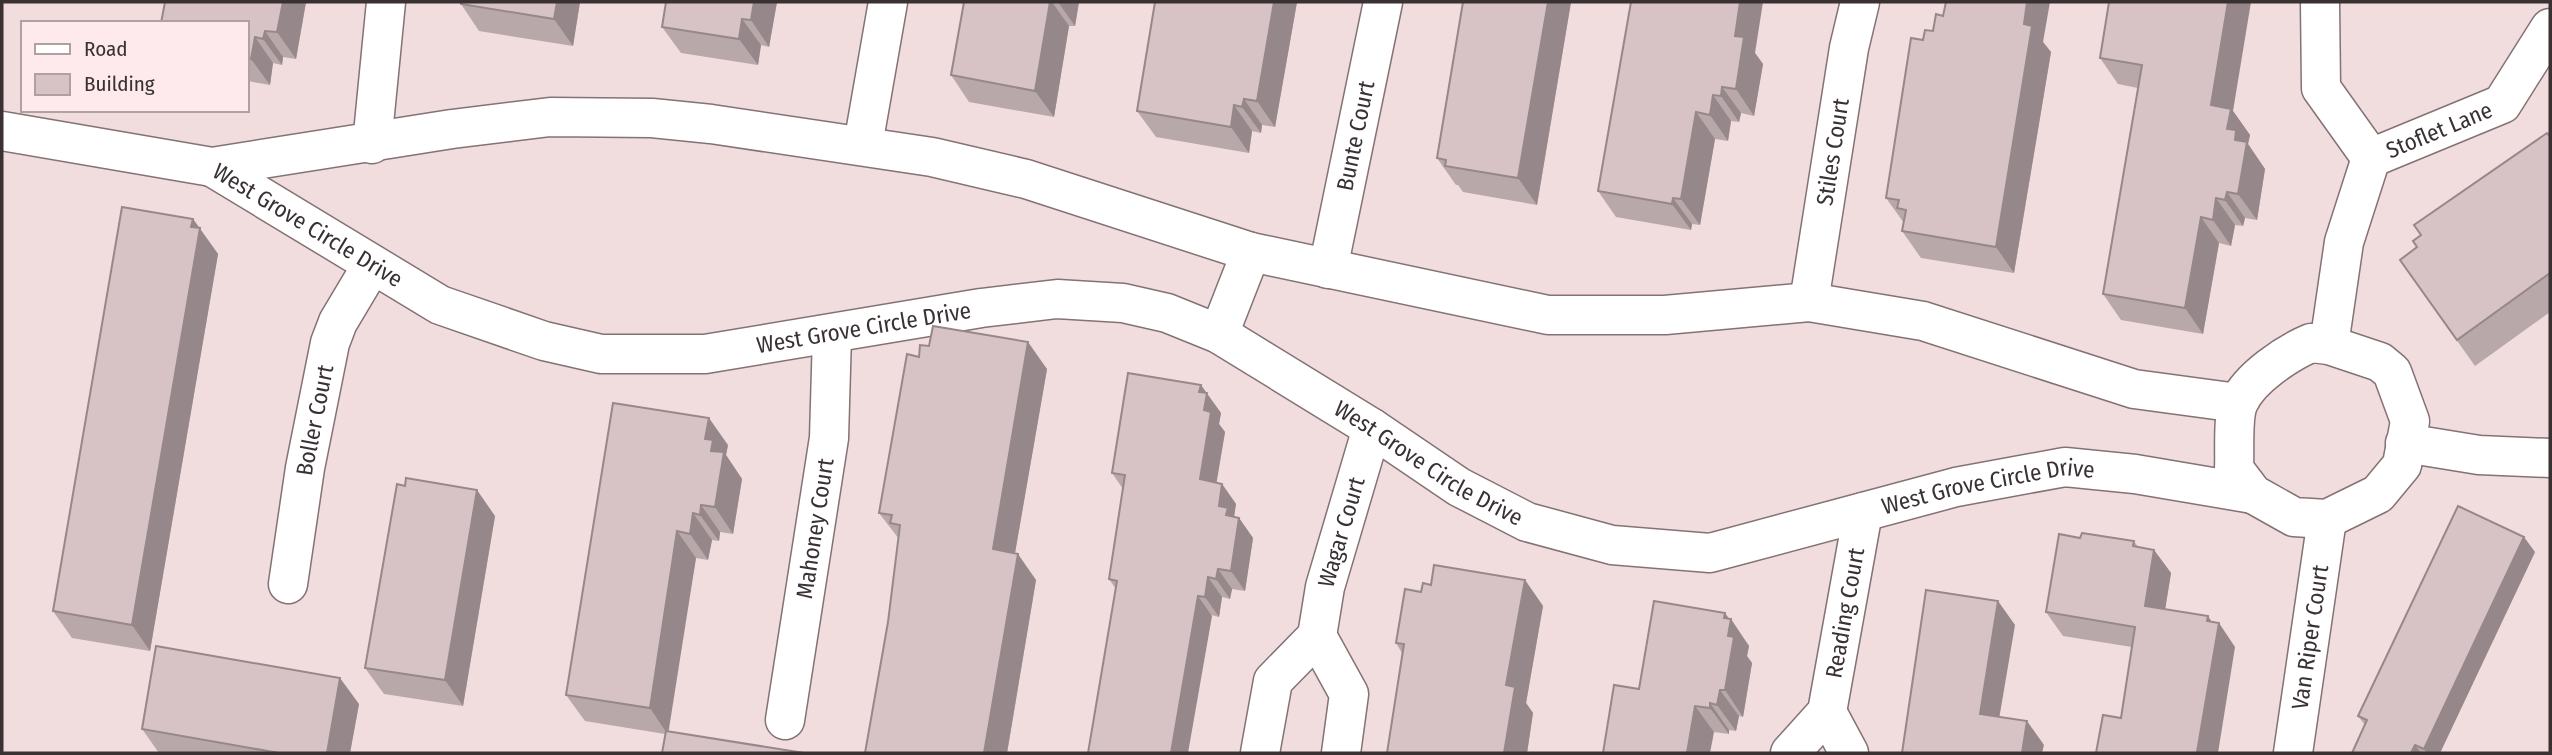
<svg xmlns="http://www.w3.org/2000/svg" width="2552" height="755" viewBox="0 0 2552 755" font-family="'Fira Sans Condensed',sans-serif">
	<style>
		.lines { fill: none; stroke-linecap: round; stroke-linejoin: round }
		.minor-casing { stroke: #847274; stroke-width: 41 }
		.minor { stroke: #fff; stroke-width: 38 }
		.wall { fill: #b9a8a9 }
		.shaded-wall { fill: #96888a }
		.building { fill: #d7c3c5; stroke: #96888a; stroke-width: 2 }
		.labels { text-anchor: middle; stroke-width: 6; stroke-linejoin: round; paint-order: stroke }
		.street-label { font-size: 23px; fill: #393132; stroke: #feeaec }
	</style>
	<rect width="100%" height="100%" fill="#f1dcde"/>
	<g class="lines">
		<defs>
			<g id="minor">
				<polyline points="2320,2 2321,88 2371,158"/>
				<polyline points="2,131 212,167 452,129 550,117 652,118 711,124 932,157 1026,179 1251,252 1548,315 1665,315 1809,302 1923,321 2134,389 2238,403"/>
				<polyline points="372,144 386,2"/>
				<polyline points="863,145 888,2"/>
				<path id="s1" d="M212,167l228,138 104,36 57,13h104l276,-46 76,-9 66,4 44,10 52,21 153,94 87,59 68,35 85,23 98,8 246,-66 109,-20 70,7 118,20"/>
				<path id="s2" d="M1328,269l55,-267"/>
				<path id="s3" d="M1809,302l40,-254 11,-46"/>
				<polyline points="1219,334 1251,252"/>
				<path d="M2311,343l18,2 51,17 12,10 18,49 -8,44 -24,29 -51,25 -33,-2 -41,-23 -19,-25c1,-16 -2,-53 5,-67 11,-24 48,-49 72,-59z"/>
				<path id="s4" d="M2329,345l15,-103 27,-84 131,-54 48,-76"/>
				<polyline points="2405,443 2479,455 2550,458"/>
				<path id="s5" d="M288,584l17,-116 25,-125 8,-21 34,-57"/>
				<polyline points="1317,636 1349,694 1341,753"/>
				<polyline points="1827,712 1849,753"/>
				<path id="s6" d="M785,720l44,-282 3,-103"/>
				<path id="s7" d="M1260,753l13,-72 44,-45 8,-49 47,-159"/>
				<path id="s8" d="M1790,753l37,-41 36,-200"/>
				<path id="s9" d="M2293,753l34,-234"/>
			</g>
		</defs>
		<use href="#minor" class="minor-casing"/>
		<use href="#minor" class="minor"/>
	</g>
	<g class="wall">
		<polygon points="306,2 296,59 283,57 282,65 273,63 270,85 247,81 247,23"/>
		<polygon points="461,2 580,2 573,46 479,31 461,4"/>
		<polygon points="777,2 769,47 761,45 758,65 681,53 662,27"/>
		<polygon points="964,2 1079,2 1075,26 1069,26 1054,117 969,102 951,75"/>
		<polygon points="1297,2 1275,127 1262,125 1261,133 1252,131 1249,153 1156,137 1137,111"/>
		<polygon points="1463,2 1571,2 1537,205 1463,192 1458,185 1456,185 1437,158"/>
		<polygon points="2109,2 2233,111 2250,135 2248,144 2265,169 2257,220 2245,218 2243,226 2235,225 2231,246 2219,243 2203,334 2121,320 2103,294 2138,88 2118,84 2100,58"/>
		<polygon points="1923,40 2043,42 2051,52 2014,273 1921,258 1902,231 1904,223 1886,198"/>
		<polygon points="1755,53 1763,64 1754,116 1741,113 1739,122 1731,121 1728,141 1715,139 1700,225 1692,224 1691,230 1616,217 1598,191"/>
		<polygon points="2550,137 2550,312 2475,366 2400,260 2417,247"/>
		<polygon points="193,219 218,254 150,651 72,638 53,611"/>
		<polygon points="919,357 1047,369 1015,553 1036,580 1007,753 865,753 888,622 899,539 879,513"/>
		<polygon points="1206,393 1221,413 1219,424 1225,432 1216,482 1222,484 1236,504 1234,517 1239,518 1253,538 1245,591 1232,589 1230,599 1222,597 1219,617 1116,589 1109,579 1123,489 1112,473"/>
		<polygon points="728,445 726,455 742,479 733,534 720,532 719,541 712,540 708,560 696,558 665,734 585,721 566,695"/>
		<polygon points="495,516 463,706 384,694 365,668"/>
		<polygon points="2080,538 2134,541 2138,547 2154,550 2171,573 2165,609 2212,622 2235,647 2121,718 2132,647 2063,636 2046,612"/>
		<polygon points="2535,552 2440,753 2352,753 2365,725 2358,716"/>
		<polygon points="1525,580 1543,606 1526,703 1533,713 1527,753 1387,753 1402,653 1396,643 1421,592 1431,585"/>
		<polygon points="1725,613 1749,646 1747,656 1752,663 1743,717 1739,716 1736,731 1729,730 1729,734 1714,732 1639,689"/>
		<polygon points="359,704 350,753 159,753 142,729"/>
	</g>
	<g class="shaded-wall">
		<polygon points="283,2 306,2 296,59 277,32"/>
		<polygon points="557,2 580,2 573,46 554,19"/>
		<polygon points="754,2 777,2 769,47 751,20"/>
		<polygon points="1050,2 1052,2 1069,26 1054,117 1035,91"/>
		<polygon points="1058,2 1079,2 1075,26"/>
		<polygon points="1274,2 1297,2 1275,127 1257,101"/>
		<polygon points="1548,2 1571,2 1537,205 1518,178"/>
		<polygon points="1740,2 1763,2 1755,53 1763,64 1754,116 1736,89 1735,36"/>
		<polygon points="2027,2 2050,2 2043,42 2051,52 2014,273 1996,247"/>
		<polygon points="2228,2 2251,2 2233,111 2250,135 2248,144 2265,169 2257,220 2238,194 2211,105"/>
		<polygon points="742,19 761,45 758,65 739,39"/>
		<polygon points="265,31 283,57 282,65 263,39"/>
		<polygon points="255,37 273,63 270,85 251,59"/>
		<polygon points="1722,87 1741,113 1739,122 1721,96"/>
		<polygon points="1713,95 1731,121 1728,141 1710,115"/>
		<polygon points="1244,99 1262,125 1261,133 1242,107"/>
		<polygon points="1234,105 1252,131 1249,153 1231,127"/>
		<polygon points="1696,112 1715,139 1700,225 1681,199"/>
		<polygon points="2227,192 2245,218 2243,226 2225,200"/>
		<polygon points="1673,198 1692,224 1691,230 1672,204"/>
		<polygon points="2216,198 2235,225 2231,246 2213,220"/>
		<polygon points="2201,217 2219,243 2203,334 2185,308"/>
		<polygon points="193,219 218,254 150,651 132,625"/>
		<polygon points="1028,342 1047,369 1011,576 993,549"/>
		<polygon points="1201,385 1221,413 1219,424 1225,432 1214,498 1200,479 1204,410 1199,392"/>
		<polygon points="709,418 728,445 726,455 742,479 733,534 715,507 711,451 705,439"/>
		<polygon points="1222,484 1236,504 1234,517 1239,518 1253,538 1245,591 1231,571 1219,506"/>
		<polygon points="477,490 495,516 463,706 445,680"/>
		<polygon points="701,505 720,532 719,541 700,515"/>
		<polygon points="693,513 712,540 708,560 690,534"/>
		<polygon points="677,531 696,558 668,735 650,708"/>
		<polygon points="2524,537 2535,552 2440,753 2427,753 2424,749"/>
		<polygon points="2154,550 2171,573 2162,629 2145,606"/>
		<polygon points="1018,554 1036,580 1007,753 984,753"/>
		<polygon points="1218,569 1232,589 1230,599 1216,579"/>
		<polygon points="1208,577 1222,597 1219,617 1205,597"/>
		<polygon points="1525,580 1543,606 1526,703 1533,713 1527,753 1504,753 1506,685"/>
		<polygon points="1198,596 1212,616 1188,753 1171,753"/>
		<polygon points="1998,601 2015,625 1996,737 1980,714"/>
		<polygon points="1725,613 1730,621 1731,619 1749,646 1747,656 1752,663 1743,717 1725,690 1728,636 1724,618"/>
		<polygon points="2208,616 2217,630 2219,623 2235,647 2218,753 2198,753 2197,752"/>
		<polygon points="340,678 359,704 350,753 327,753"/>
		<polygon points="1720,690 1739,716 1736,731 1717,705"/>
		<polygon points="1710,703 1729,730 1729,734 1710,708"/>
		<polygon points="1695,706 1714,732 1710,753 1687,753"/>
		<polygon points="2027,721 2044,745 2042,753 2022,753"/>
		<polygon points="2415,745 2421,753 2411,753"/>
	</g>
	<g class="building">
		<polygon points="165,2 283,2 277,32 265,31 263,39 255,37 251,59 247,58 247,23 161,23"/>
		<polygon points="461,2 557,2 554,19 461,4"/>
		<polygon points="666,2 754,2 751,20 742,19 739,39 662,27"/>
		<polygon points="964,2 1050,2 1035,91 951,75"/>
		<polygon points="1155,2 1274,2 1257,101 1244,99 1242,107 1234,105 1231,127 1137,111"/>
		<polygon points="1463,2 1548,2 1518,178 1445,166 1446,160 1437,158"/>
		<polygon points="1631,2 1740,2 1735,36 1744,37 1736,89 1722,87 1721,96 1713,95 1710,115 1696,112 1681,199 1673,198 1672,204 1598,191"/>
		<polygon points="1946,2 2027,2 2024,24 2032,26 1996,247 1902,231 1906,210 1897,208 1899,200 1886,198 1911,38 1923,40 1925,30 1933,31 1936,14 1943,16"/>
		<polygon points="2109,2 2228,2 2211,105 2231,109 2227,129 2236,130 2235,140 2247,142 2238,194 2227,192 2225,200 2216,198 2213,220 2201,217 2185,308 2103,294 2142,65 2100,58"/>
		<polygon points="2547,133 2550,137 2550,273 2457,340 2400,260 2417,247 2413,241 2421,235 2414,225"/>
		<polygon points="122,207 193,219 191,227 200,228 132,625 53,611"/>
		<polygon points="933,326 1028,342 993,549 1018,554 984,753 865,753 888,622 900,525 890,523 892,515 879,513 907,354 919,357 920,345 929,346"/>
		<polygon points="1128,373 1201,385 1199,392 1207,393 1204,410 1211,412 1200,479 1222,484 1219,506 1228,508 1226,515 1239,518 1231,571 1218,569 1216,579 1208,577 1205,597 1198,596 1171,753 1088,753 1117,581 1109,579 1125,475 1112,473"/>
		<polygon points="613,403 709,418 705,439 713,440 711,451 724,452 715,507 701,505 700,515 693,513 690,534 677,531 650,708 566,695"/>
		<polygon points="406,478 477,490 445,680 365,668 397,484 405,486"/>
		<polygon points="2458,506 2524,537 2424,749 2415,745 2411,753 2352,753 2367,720 2358,716"/>
		<polygon points="2082,533 2134,541 2133,546 2154,550 2145,606 2208,616 2207,621 2219,623 2197,752 2203,753 2096,753 2103,715 2121,718 2135,627 2046,612 2059,534 2080,538"/>
		<polygon points="1434,565 1525,580 1506,685 1515,687 1504,753 1387,753 1404,644 1396,643 1405,589 1421,592 1423,583 1431,585"/>
		<polygon points="1926,590 1998,601 1980,714 2027,721 2022,753 1902,753"/>
		<polygon points="1654,601 1725,613 1724,618 1731,619 1728,636 1734,637 1725,690 1720,690 1717,705 1710,703 1710,708 1695,706 1687,753 1603,753 1614,685 1639,689"/>
		<polygon points="156,646 340,678 327,753 279,753 142,729"/>
		<polygon points="666,731 804,753 662,753"/>
	</g>
	<g class="labels">
		<g class="street-label">
			<text dy="8" stroke="none"><textPath href="#s4" startOffset="266">Stoflet Lane</textPath></text>
			<text dy="8" stroke="none"><textPath href="#s2" startOffset="136">Bunte Court</textPath></text>
			<text dy="8" stroke="none"><textPath href="#s3" startOffset="152">Stiles Court</textPath></text>
			<text dy="8" stroke="none"><textPath href="#s1" startOffset="112">West Grove Circle Drive</textPath></text>
			<text dy="8" stroke="none"><textPath href="#s1" startOffset="700">West Grove Circle Drive</textPath></text>
			<text dy="8" stroke="none"><textPath href="#s5" startOffset="166">Boller Court</textPath></text>
			<text dy="8" stroke="none"><textPath href="#s1" startOffset="1309">West Grove Circle Drive</textPath></text>
			<text dy="8" stroke="none"><textPath href="#s1" startOffset="1897">West Grove Circle Drive</textPath></text>
			<text dy="8" stroke="none"><textPath href="#s6" startOffset="194">Mahoney Court</textPath></text>
			<text dy="8" stroke="none"><textPath href="#s7" startOffset="243">Wagar Court</textPath></text>
			<text dy="8" stroke="none"><textPath href="#s8" startOffset="156">Reading Court</textPath></text>
			<text dy="8" stroke="none"><textPath href="#s9" startOffset="117">Van Riper Court</textPath></text>
		</g>
	</g>
	<rect width="2552" height="755" fill="none" stroke="#393132" stroke-width="7"/>
	<rect x="21" y="21" width="228" height="91" fill="#feeaec" stroke="#afa0a2" stroke-width="2"/>
	<rect x="35" y="44" width="35" height="10" fill="#ffffff" stroke="#afa0a2" stroke-width="2"/>
	<text x="84" y="56" font-size="21" fill="#393132">Road</text>
	<rect x="35" y="74" width="35" height="21" fill="#d7c3c5" stroke="#afa0a2" stroke-width="2"/>
	<text x="84" y="91" font-size="21" fill="#393132">Building</text>
</svg>
